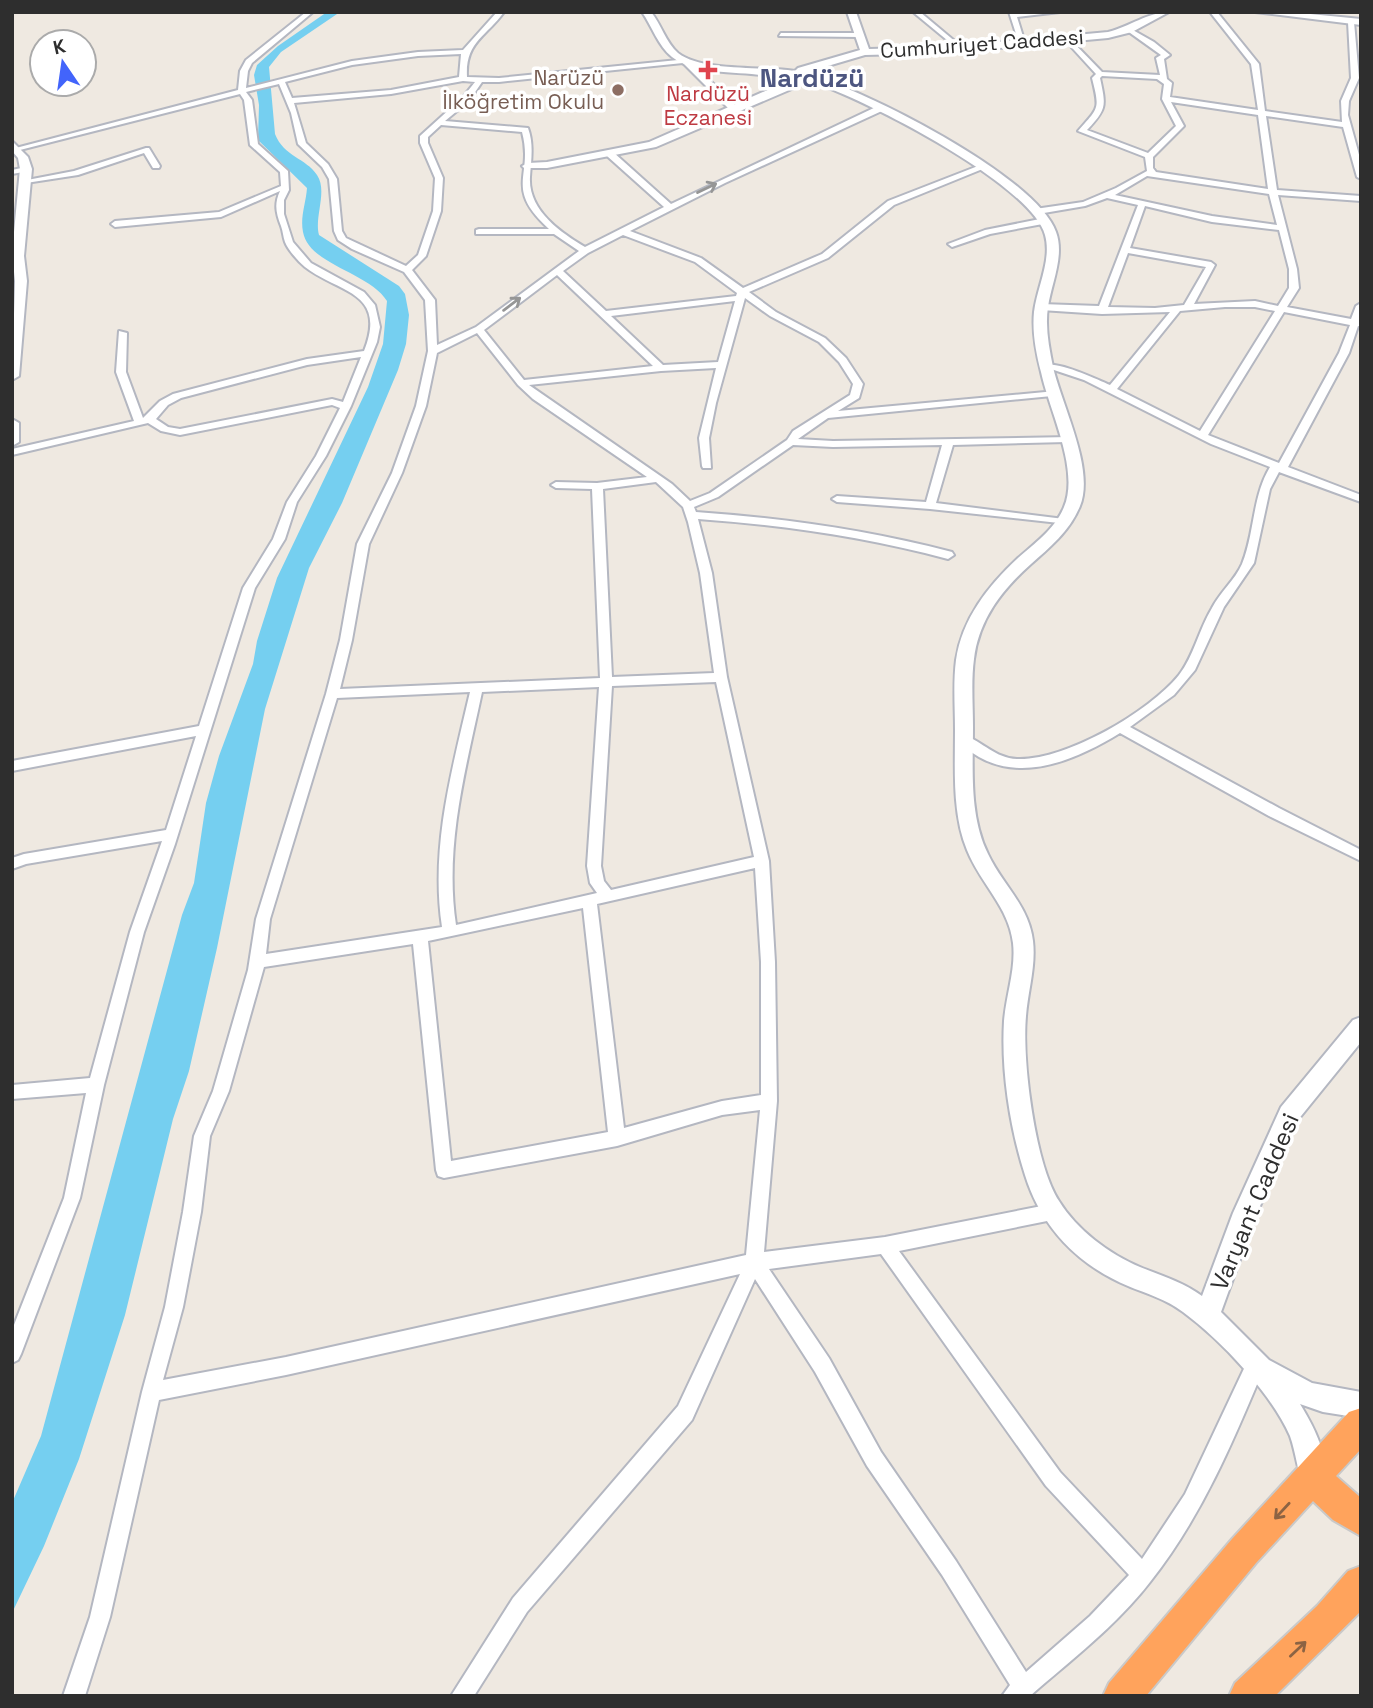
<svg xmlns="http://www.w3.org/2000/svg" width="1373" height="1708" viewBox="0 0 1373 1708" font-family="'Space Grotesk',sans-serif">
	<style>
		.water { fill: #75cff0 }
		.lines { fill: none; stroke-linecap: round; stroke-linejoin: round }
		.street-casing { stroke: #b4b7c1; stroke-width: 4 }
		.secondary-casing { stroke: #b4b7c1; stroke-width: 4 }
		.highway-casing { stroke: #c9c9c9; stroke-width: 4 }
		.street { fill: #fff; fill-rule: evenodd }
		.secondary { fill: #fff; fill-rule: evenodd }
		.highway { fill: #ffa35c; fill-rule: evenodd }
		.oneway { stroke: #969696 }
		.oneway2 { stroke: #8c6343 }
		.health-dot { fill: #e0444e; stroke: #fff; stroke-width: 2.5 }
		.education-dot { fill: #8d6e63; stroke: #fff; stroke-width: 2.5 }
		.labels { text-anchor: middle; stroke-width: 7; stroke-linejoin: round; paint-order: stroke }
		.far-street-label { font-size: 21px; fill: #2e2e2e; stroke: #fff }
		.far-education-label { font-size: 21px; fill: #785e54; stroke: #fff; text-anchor: end }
		.far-health-label { font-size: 21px; fill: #be3a42; stroke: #fff }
		.street-label { font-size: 24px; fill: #2e2e2e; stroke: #fff }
		.far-district-label { font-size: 26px; font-weight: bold; fill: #4d5680; stroke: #fff }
	</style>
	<rect width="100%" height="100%" fill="#efe9e1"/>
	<path class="water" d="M327,12h13l-59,40 -12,15 6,67c9,23 31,24 42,41 11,16 -3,42 2,60l80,51 6,8 4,21 -3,29 -8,26 -56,133 -33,65 -44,141 -48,239 -28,123 -16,48 -48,196 -46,144 -35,87 -32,67v-110l29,-67 141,-521 12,-32 12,-80 13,-47 34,-92 4,-23 20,-63 91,-191 15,-43 4,-43c-18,-29 -78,-36 -84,-69 -3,-15 3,-29 4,-44l-49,-48 1,-35 -5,-30 3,-10 21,-19z"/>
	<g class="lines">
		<defs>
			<g id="street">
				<path d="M306,12h7l-61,51 -4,8 -2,17 106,-27 66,-9 45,-2 34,-38h7c-18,25 -39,30 -37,65l32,1 189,-19 50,49v4h-6l-49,-49 -184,19h-17l-13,19 -24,20 83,7c6,16 3,33 2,49 -2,33 30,55 55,70l79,-40 -57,-51v-4h6l58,52 207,-98h6v4l-159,73 -95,48 71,27 42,30 79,-34 66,-53 90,-35 7,2 -91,37 -66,53 -79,34 27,20 49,26 21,20 17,26 -4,14 -21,13 218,-20 1,2 -5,3 -224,22 -30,21 35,2 238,-4 1,2 -5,3 -114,3 -17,58 128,16 4,1v4l-138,-15 -93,-7 -5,-3 5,-3 89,6 16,-57 -109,2 -40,-2 -75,52 -24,10 2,5c87,6 172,18 256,40l2,3 -6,4c-82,-22 -165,-34 -250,-40l14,54 15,104 42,184 6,101 2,139 -13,151 121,-15 167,-33 6,2 3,6 -3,6 -6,2 -153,31 161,221 82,87 43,-65 64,-136 7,-2 7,2 2,7c-31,75 -64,153 -115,217 -34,44 -79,78 -120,114h-28l8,-11 -68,-110 -75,-109 -52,-94 -60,-93 -63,141 -165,192 -53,84h-23l62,-98 165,-192 62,-132 -454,101 -127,25 -49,217 -25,79h-22l27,-79 52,-225 23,-85 18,-95 11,-76 19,-45 35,-121 8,-51 70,-225 14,-54 17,-96 35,-71 24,-67 12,-55 -3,-51 -21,-28 -52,-23 -14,-9 -4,-9 -5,-52 -7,-12 -24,-23 -7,-31 -12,-29 -33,8 6,8 6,44 30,27 1,19 -5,10v14l9,28 18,21 53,29 11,13 5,22 -3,15 -26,64 -25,50 -29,46 -12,37 -30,49 -80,256 -31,88 -40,153 -24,113 -59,156 -3,6 -6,3v-33l52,-132 22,-105 -74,6v-14l78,-7 40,-146 32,-91 -136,23 -14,5v-11l12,-4 142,-24 30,-94 -184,35v-10l187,-35 44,-138 30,-49 14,-37 29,-46 24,-48 -8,-3 -152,30 -19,-4 -13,-8 -136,32v-6l122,-28 -18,-49 3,-41 8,2 -1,39 17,46 17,-17 13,-7 134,-35 57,-8c24,-60 -26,-58 -59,-84 -6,-5 -17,-17 -20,-25 -2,-5 -2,-11 -4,-16 -5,-13 -7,-22 -1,-35l-59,26 -106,10 -4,-3 4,-3 104,-9 62,-26 -1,-14 -30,-27 -6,-45 -4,-6 -224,57 -4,-2 226,-59 2,-19 6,-11zM461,54l-2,23 -68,13 -99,8 -7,-16 67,-17 66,-9zM463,81l12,1 -12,15 -43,39v7l15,35 -2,33 -15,44 -12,11 -60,-28 -4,-7 -5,-52 -9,-15 -22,-21 -12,-40 97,-9zM441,125l81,7c12,45 -19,55 27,97h-70l-3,1v4h78l25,17 -103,76 -39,18 -2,-45 -23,-30 14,-14 15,-45 2,-33 -15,-35v-6zM623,235l72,27 42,31 -1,3 -130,15 -43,-40 25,-18zM557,275l96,91 -129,14 -40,-50zM745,298l25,18 49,26 20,20 14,22 -3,11 -57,36 -6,9 -77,53 -20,8 -18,-17 -143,-99 132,-14 55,-3 -17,70 3,28 1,2h8l-2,-30 7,-35zM735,301l-17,61 -55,3 -52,-49zM477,333l41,52 15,14 114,78 -50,6 -41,-1 -5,3 5,3 36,1 8,189 -260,11 12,-49 17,-96 33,-71 24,-67 11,-53zM361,357l-18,45 -11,-3 -152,30 -12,-2 -12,-8 12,-14 13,-7 126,-33zM656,482l27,25 5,15 12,51 14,100 -102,4 -9,-188zM716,682l38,175 -143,33 -7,-9 -3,-15 11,-180zM599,687l-12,179 3,17 7,10 -141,32c-12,-79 10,-157 26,-233zM470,692c-18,78 -40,155 -28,235l-176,27 4,-35 67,-221zM755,868l6,94v133l-39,6 -98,27 -27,-224zM583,908l25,224 -157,29 -23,-220zM413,944l23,226 2,6 6,2 173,-32 105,-31 38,-5 -14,145 -460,102 -123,23 20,-73 18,-95 9,-76 19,-45 35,-124zM881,1254l165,232 83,89 -39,41 -64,56 -70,-111 -75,-109 -52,-94 -60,-89z"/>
				<polygon points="913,12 920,12 963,48 963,50 959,50"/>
				<polygon points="1009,12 1016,13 1060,12 1017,17 1025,43 1022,45 1019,43"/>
				<path d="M1210,12h7l42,52 6,47 77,11 -1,-21 10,-23 -3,-56 3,-2 3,2 5,56 -10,23 -1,14 13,47v17l-4,-2 -14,-50 -77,-11 11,74 84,6v5l-83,-6 19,74 2,19 -12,19 64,12 5,-13 5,-3v24l-3,-1 -9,27 -61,114 73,28v7l-82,-30 -9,17 -16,74 -30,44 -29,63 -21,25 -44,32 149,81 82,42v11l-92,-45 -149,-83c-41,25 -95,50 -141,24 -8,-5 -16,-10 -22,-17l7,-5c19,7 31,23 53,24 48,2 132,-47 162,-84 15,-19 20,-46 33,-67 8,-16 23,-28 30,-44 13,-32 10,-67 28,-97l-59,-23 -127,-64 -42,-14c12,-7 54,13 68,19l60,-73 -68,2 -61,-4 -5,-3 5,-3 58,2 39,-101 -31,-7 -22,8 -47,8 -3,-1v-4l48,-7 33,-14 31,-17 -2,-14 -67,-26c21,-24 22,-21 14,-53l4,-4 -32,-35 5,-1 33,34 58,3 -4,-17 5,-3 -35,-25 5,-1 23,13 16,13 -6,4 3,20 5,4 -2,14 88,13 -7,-46zM1102,76l55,3 7,5 -2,15 14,27 -28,27 -61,-23c20,-21 19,-24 13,-52zM1171,102l87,13 10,74 -112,-17 -3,-4v-11l31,-31zM1147,176l122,18 8,31 -65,-9 -97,-21zM1145,206l67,16 67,8 10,39v19l-11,18 -23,-5 -61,3 21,-39 -4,-3 -81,-14zM1128,253l78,14 -22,38 -29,3 -47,-1zM1225,307h30l20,4 -75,120 -83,-42 63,-78zM1284,312l66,13 -11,28 -60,110 -71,-28z"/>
				<polygon points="781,33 859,33 862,35 859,37 779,36"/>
				<polygon points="146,148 149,148 160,166 159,168 153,168 144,153 78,175 26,183 22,181 74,171"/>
				<polygon points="26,167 30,169 29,171 12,174 12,170"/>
				<polygon points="1045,218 1049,221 1048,223 990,234 952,247 948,244 985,230"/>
			</g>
			<g id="secondary">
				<path d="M642,12h9c10,12 15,31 27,41 24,19 86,13 117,18l3,-3 62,-18 -13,-38h9l13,37 77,-2 162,-15c21,-5 40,-20 61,-20l-37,20 -24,6 -162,15 -81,2 -61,18c58,15 232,103 252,159 9,24 -5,52 -8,75 -3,20 1,40 5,60 9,39 42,102 27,139 -10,25 -30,41 -49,58 -29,26 -52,55 -57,95 -3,22 -1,45 -1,68 0,41 -4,89 15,127 14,30 41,52 45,87 3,25 -5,50 -7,75 -4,45 9,148 33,185 18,29 50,53 81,66 22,9 43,15 62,29l31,-83 48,-106 72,-87 8,-3v25l-64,79 -40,92 -36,99 48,48 43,23 49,9v26l-38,-6 -23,-8c13,21 33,58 22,82l-9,4 -9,-4c-7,-16 -8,-33 -14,-50 -19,-43 -69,-96 -107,-124 -17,-13 -36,-18 -55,-26 -50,-21 -87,-59 -103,-111 -15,-47 -24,-104 -21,-154 2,-26 12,-52 9,-78 -4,-36 -33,-60 -46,-93 -15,-36 -12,-81 -12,-120 0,-23 -2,-47 1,-70 6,-41 32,-74 62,-102 17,-15 37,-29 46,-51 16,-37 -15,-97 -23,-135 -5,-19 -9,-40 -7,-60 3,-25 18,-52 11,-77 -14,-52 -192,-143 -245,-157l1,3 -7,7 -138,59 -109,21h-23l-2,-2 6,-3 19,-1 102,-20 139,-61c-34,-13 -88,-2 -116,-24 -14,-11 -20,-31 -30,-45z"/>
				<polygon points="1255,12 1290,12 1361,19 1361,25"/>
				<polygon points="12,141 28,157 32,169 24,256 27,281 19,376 12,380 15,281 12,253 20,169 18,158 12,151"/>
				<polygon points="12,419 19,423 19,442 12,446"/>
			</g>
			<g id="highway">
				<polygon points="1361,1408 1361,1449 1336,1476 1361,1498 1361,1536 1333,1520 1313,1501 1256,1563 1146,1696 1103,1696 1109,1683 1232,1539 1349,1412"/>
				<polygon points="1361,1566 1361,1611 1275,1696 1229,1696 1235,1683 1317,1606 1348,1571"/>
			</g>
		</defs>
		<use href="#street" class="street-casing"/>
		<use href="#secondary" class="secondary-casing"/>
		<use href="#highway" class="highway-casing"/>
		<use href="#street" class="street"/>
		<use href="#secondary" class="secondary"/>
		<use href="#highway" class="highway"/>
	</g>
	<defs><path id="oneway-shaft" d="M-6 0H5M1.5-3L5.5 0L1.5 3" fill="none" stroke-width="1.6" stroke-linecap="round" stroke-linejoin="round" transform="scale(1.75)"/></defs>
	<g class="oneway">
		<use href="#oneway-shaft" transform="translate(707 188) rotate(-26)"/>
		<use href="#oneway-shaft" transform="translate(512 304) rotate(-37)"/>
	</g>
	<g class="oneway2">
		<use href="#oneway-shaft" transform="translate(1282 1511) rotate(133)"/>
		<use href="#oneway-shaft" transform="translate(1298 1649) rotate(-43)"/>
	</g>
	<path class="health-dot" d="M704.5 59.5h7v7h7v7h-7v7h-7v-7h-7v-7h7z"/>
	<circle class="education-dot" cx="618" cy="90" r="7"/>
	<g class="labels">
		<g class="far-street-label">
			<text transform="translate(982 44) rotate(-4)" y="7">Cumhuriyet Caddesi</text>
		</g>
		<g class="far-education-label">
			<text x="604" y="85">Narüzü<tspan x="604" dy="24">İlköğretim Okulu</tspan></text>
		</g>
		<g class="far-health-label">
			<text x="708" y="101">Nardüzü<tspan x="708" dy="24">Eczanesi</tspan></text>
		</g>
		<g class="street-label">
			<text transform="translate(1255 1202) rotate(-67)" y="8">Varyant Caddesi</text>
		</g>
		<g class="far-district-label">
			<text x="812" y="87">Nardüzü</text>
		</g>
	</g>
	<rect width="1373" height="1708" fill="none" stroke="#2e2e2e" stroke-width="28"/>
	<g transform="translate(63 63) rotate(347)"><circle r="33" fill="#ffffff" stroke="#ababab" stroke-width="2"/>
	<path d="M0-5L12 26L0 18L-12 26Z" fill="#4264fb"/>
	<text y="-10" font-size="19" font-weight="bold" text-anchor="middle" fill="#2e2e2e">K</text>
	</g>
</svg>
